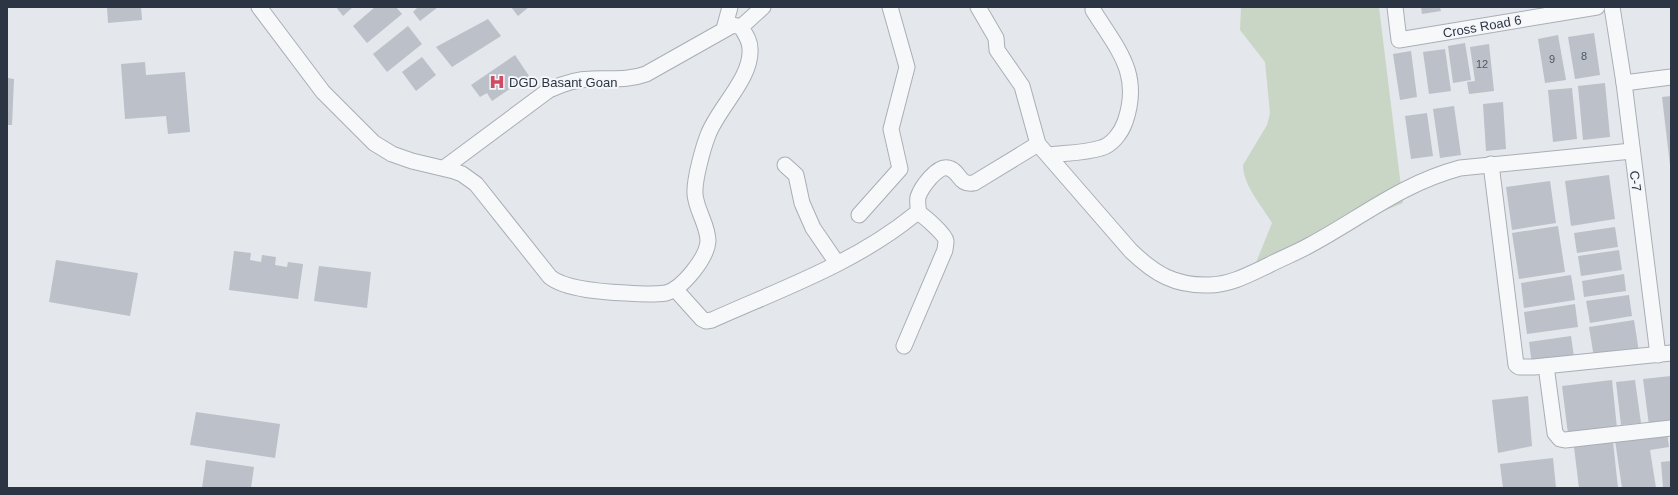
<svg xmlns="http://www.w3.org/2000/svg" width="1678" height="495" viewBox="0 0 1678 495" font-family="Helvetica,sans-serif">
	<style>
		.green { fill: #cad6c5 }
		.building { fill: #bbc0c9 }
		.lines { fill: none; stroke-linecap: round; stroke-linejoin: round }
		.street-casing { stroke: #a9aeb6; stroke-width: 17 }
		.street { stroke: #f7f8fa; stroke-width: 15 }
		.labels { text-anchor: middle; stroke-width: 4; stroke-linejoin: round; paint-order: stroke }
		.number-label { font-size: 11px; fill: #4f5865 }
		.street-label { font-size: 13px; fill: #2b3544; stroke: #f4f6f9 }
		.poi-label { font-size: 13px; fill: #2b3544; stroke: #f4f6f9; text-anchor: start }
	</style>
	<rect width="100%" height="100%" fill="#e4e7ec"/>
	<path class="green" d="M1241,7h138l24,196 -148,62 17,-42c-10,-17 -29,-38 -29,-58l24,-40 3,-12 -5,-51 -25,-32z"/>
	<g class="building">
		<polygon points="107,7 141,7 142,20 108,23"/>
		<polygon points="336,7 353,7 343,16"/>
		<polygon points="375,7 396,7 402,14 367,43 353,26"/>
		<polygon points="418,7 438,7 420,21 413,12"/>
		<polygon points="511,7 529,7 518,16"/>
		<polygon points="1421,7 1440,7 1441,11 1422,14"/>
		<polygon points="488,19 501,36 452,67 436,47"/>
		<polygon points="408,26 422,44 387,72 373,54"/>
		<polygon points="1594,33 1600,75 1575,79 1568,37"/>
		<polygon points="1558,35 1566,80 1545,83 1538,39"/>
		<polygon points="1465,43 1471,80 1453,83 1448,46"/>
		<polygon points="1489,44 1494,91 1469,94 1467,82 1475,81 1470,47"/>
		<polygon points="1445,49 1451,91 1429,94 1423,52"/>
		<polygon points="1411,51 1417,97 1400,100 1393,54"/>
		<polygon points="515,55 529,76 492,101 487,93 480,97 471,85"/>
		<polygon points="422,57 436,75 416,91 402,72"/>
		<polygon points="145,62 146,75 185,72 190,132 168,134 166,116 125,119 121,64"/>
		<polygon points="7,78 14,79 12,125 7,125"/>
		<polygon points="1605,83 1610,137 1583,140 1578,86"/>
		<polygon points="1572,88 1577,139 1553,142 1548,90"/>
		<polygon points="1671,96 1671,165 1670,165 1662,97"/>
		<polygon points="1503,102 1506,149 1486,151 1483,104"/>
		<polygon points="1454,106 1461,155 1440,158 1433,109"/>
		<polygon points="1427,113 1433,156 1411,159 1405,116"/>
		<polygon points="1609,175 1615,219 1571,226 1565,181"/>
		<polygon points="1550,181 1556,223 1512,230 1506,187"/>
		<polygon points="1558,226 1565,272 1519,279 1512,233"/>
		<polygon points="1615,227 1618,247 1577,253 1574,233"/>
		<polygon points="1619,250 1622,270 1581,276 1578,256"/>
		<polygon points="234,251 251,253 250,260 261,262 262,255 276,257 275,265 287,267 288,262 303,264 298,299 229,290"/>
		<polygon points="56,260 138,273 130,316 49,302"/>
		<polygon points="319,266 371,272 367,308 314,301"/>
		<polygon points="1624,274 1626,291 1584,297 1582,281"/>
		<polygon points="1571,275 1575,300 1524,308 1521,283"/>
		<polygon points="1629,295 1632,316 1590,323 1586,301"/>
		<polygon points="1575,304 1578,327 1527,334 1524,312"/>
		<polygon points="1634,320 1639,352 1594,358 1589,327"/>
		<polygon points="1571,336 1574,357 1532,364 1529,342"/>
		<polygon points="1671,376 1671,423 1649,425 1643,379"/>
		<polygon points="1612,380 1617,428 1568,434 1562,386"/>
		<polygon points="1635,380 1641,423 1621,425 1616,382"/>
		<polygon points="1528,396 1532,446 1498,453 1492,400"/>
		<polygon points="196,412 280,424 275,458 190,445"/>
		<polygon points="1667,432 1669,447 1650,450 1656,488 1622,488 1615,440"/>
		<polygon points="1613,442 1618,488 1579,488 1574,447"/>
		<polygon points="1553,458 1556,488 1503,488 1500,464"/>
		<polygon points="206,460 254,467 251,488 202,488"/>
		<polygon points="1671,461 1671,488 1663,488 1661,462"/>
	</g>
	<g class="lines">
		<defs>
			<g id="street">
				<path d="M259,7l64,85 51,51 18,11 20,7 42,10 8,3 14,10 74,93c16,13 56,15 76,16 13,1 27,2 40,0 16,-4 41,-35 42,-52 0,-16 -12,-31 -13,-47 -1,-14 8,-46 13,-59 10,-27 44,-57 42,-86 0,-9 -5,-15 -9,-22l-8,-2 -87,49c-19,7 -36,4 -55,5 -15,0 -29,5 -42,11l-105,78"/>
				<path d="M978,7l18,31 1,12 25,36 16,58 93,107c24,23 44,35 78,34 21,0 41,-11 60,-20 13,-7 27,-12 41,-20 52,-28 91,-61 150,-77l172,-17"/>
				<polyline points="1395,7 1399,40 1597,7"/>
				<polyline points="1612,7 1624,83 1658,355"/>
				<polyline points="741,27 763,7"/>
				<polyline points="724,29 730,7"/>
				<polyline points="1624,83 1671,77"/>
				<path d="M1049,155c17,-2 36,-2 52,-7 11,-3 20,-15 24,-26 17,-49 -8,-73 -32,-112"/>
				<polyline points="1491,164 1516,365 1519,367 1534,367 1671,353"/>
				<polyline points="785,165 796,175 802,203 813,228 837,263"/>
				<path d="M919,213c-1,-5 -2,-10 -1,-16 3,-9 19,-32 30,-29 12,2 10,18 26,15l64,-39"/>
				<polyline points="859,215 900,169 891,129 907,67 890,7"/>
				<path d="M675,289l27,30 4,2 6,-1c69,-31 143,-57 202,-105l5,-2c6,4 26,21 27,28 0,3 -1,7 -1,9l-41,96"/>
				<polyline points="1546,366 1555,433 1560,439 1565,440 1671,428"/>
			</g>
		</defs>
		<use href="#street" class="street-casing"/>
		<use href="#street" class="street"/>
	</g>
	<defs>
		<symbol id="hospital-bare" viewBox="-9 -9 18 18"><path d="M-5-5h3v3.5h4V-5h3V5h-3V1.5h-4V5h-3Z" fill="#cf4a62" stroke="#f4f6f9" stroke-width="2.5" paint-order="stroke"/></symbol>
	</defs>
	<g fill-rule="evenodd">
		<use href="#hospital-bare" x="486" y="71" width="22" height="22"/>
	</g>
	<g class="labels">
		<g class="number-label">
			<text x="1584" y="60">8</text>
			<text x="1552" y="63">9</text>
			<text x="1482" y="68">12</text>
		</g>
		<g class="street-label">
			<text transform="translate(1482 26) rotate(-10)" y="5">Cross Road 6</text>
			<text transform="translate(1636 181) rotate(83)" y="5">C-7</text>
		</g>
		<g class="poi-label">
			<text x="509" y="87">DGD Basant Goan</text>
		</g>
	</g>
	<rect width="1678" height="495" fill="none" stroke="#2b3544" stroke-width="16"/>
</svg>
